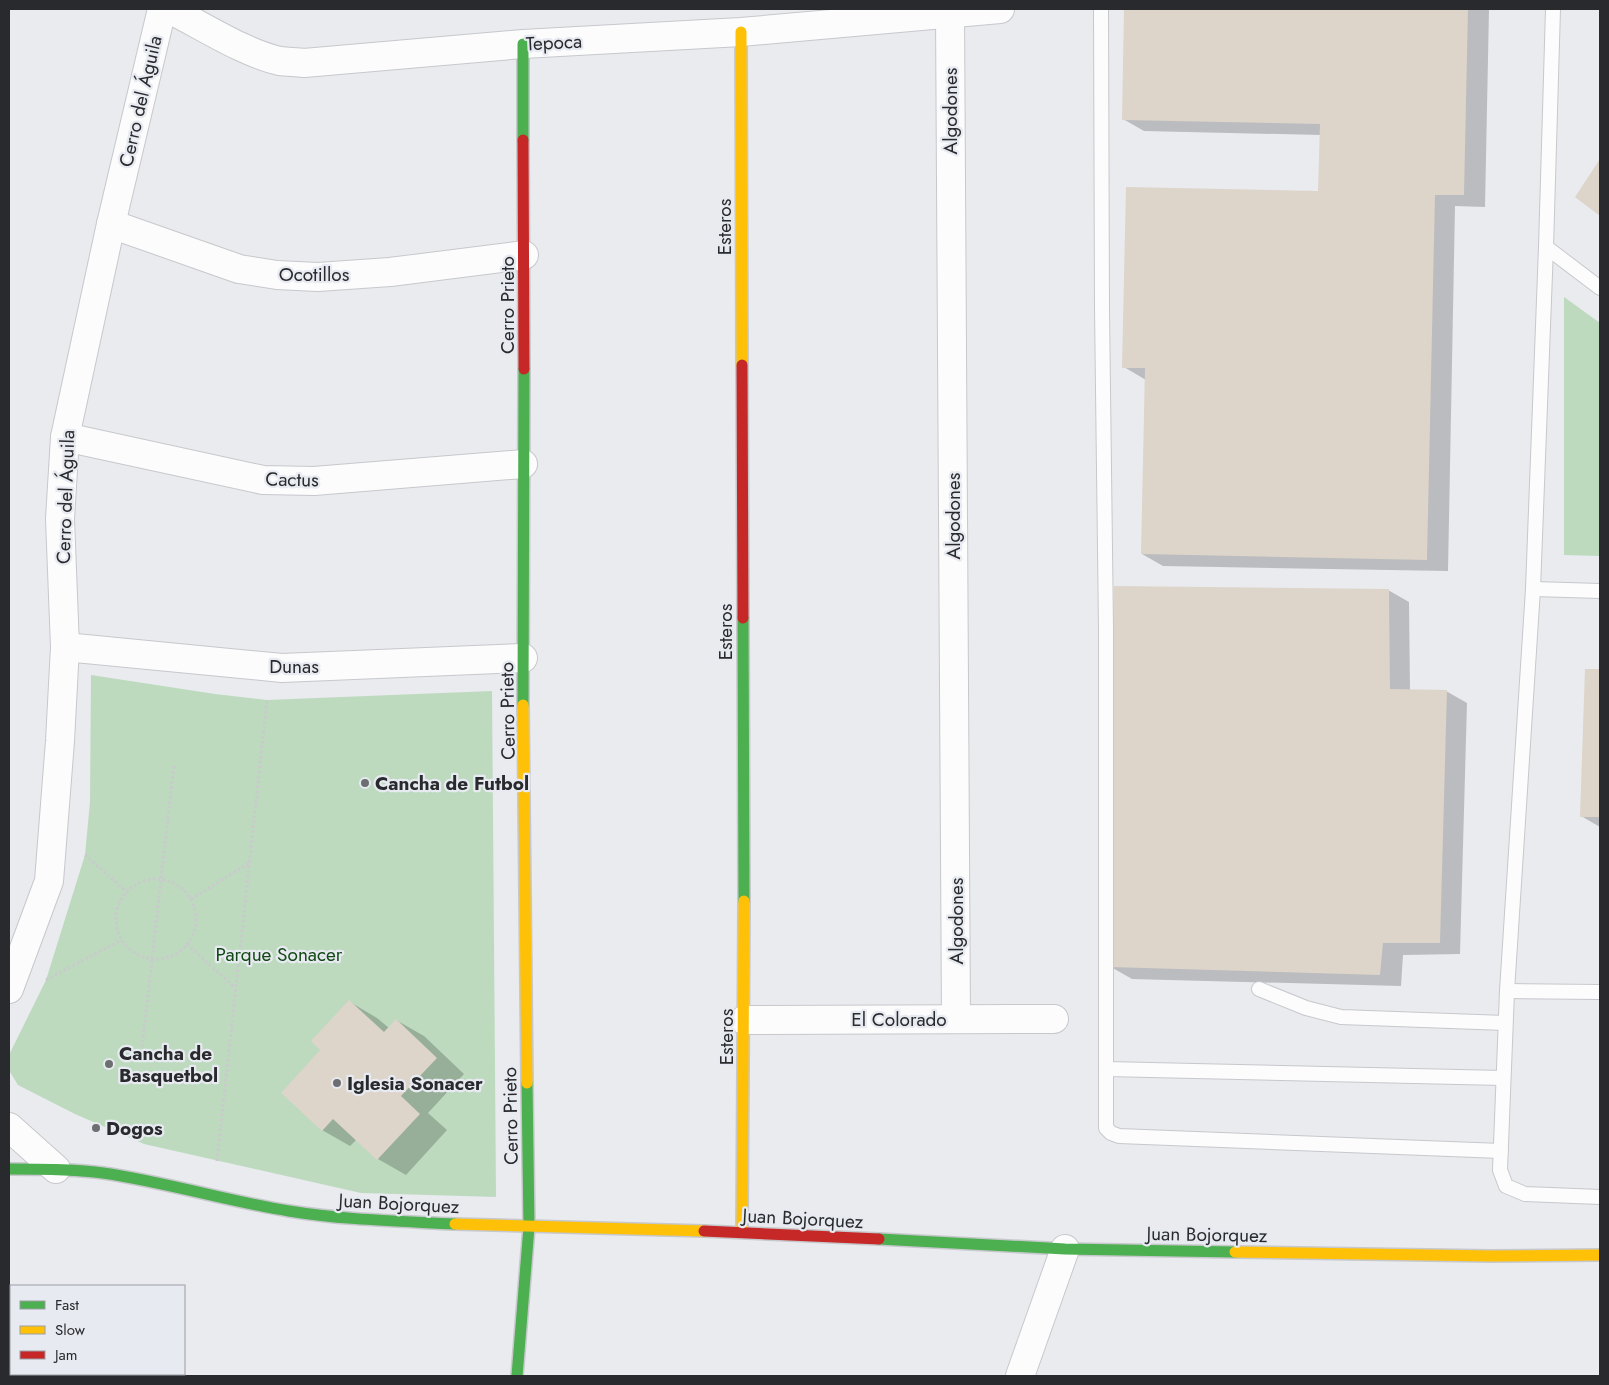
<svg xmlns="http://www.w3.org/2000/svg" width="1609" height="1385" viewBox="0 0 1609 1385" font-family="Jost,sans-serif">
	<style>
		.green { fill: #bddabf }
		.shadow { fill: #0003 }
		.building { fill: #ddd4ca }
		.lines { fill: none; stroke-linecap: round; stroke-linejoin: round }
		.lane-casing { stroke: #c7c8cc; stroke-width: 16 }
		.street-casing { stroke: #c7c8cc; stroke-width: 30 }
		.fast-casing { stroke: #c7c8cc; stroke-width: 14 }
		.slow-casing { stroke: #c7c8cc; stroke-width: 14 }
		.jam-casing { stroke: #c7c8cc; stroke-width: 14 }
		.path { stroke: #c9cacc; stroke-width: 3; stroke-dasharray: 2.5 2.5; stroke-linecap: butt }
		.lane { stroke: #fcfcfd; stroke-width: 14 }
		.street { stroke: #fcfcfd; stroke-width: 28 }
		.fast { stroke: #4caf50; stroke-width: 11 }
		.slow { stroke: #ffc107; stroke-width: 11 }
		.jam { stroke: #c62828; stroke-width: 11 }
		.poi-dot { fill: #6c6e71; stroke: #e7eaf1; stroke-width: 2 }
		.labels { text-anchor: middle; stroke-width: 4.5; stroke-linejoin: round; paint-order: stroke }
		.street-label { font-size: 19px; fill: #292a2d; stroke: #e7eaf1 }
		.poi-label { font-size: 19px; font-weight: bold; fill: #292a2d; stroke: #e7eaf1; text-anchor: start }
		.park-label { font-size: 19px; fill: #114913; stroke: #e7eaf1 }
	</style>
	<rect width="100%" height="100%" fill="#e9ebef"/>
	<g class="green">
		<polygon points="1564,297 1600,323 1600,556 1564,555"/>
		<polygon points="91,675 215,694 267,700 492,691 496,1197 361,1193 144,1144 75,1114 18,1085 10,1072 10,1053 46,980 85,855 90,802"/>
	</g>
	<g class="shadow">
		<polygon points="1125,9 1489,9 1485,207 1455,206 1448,571 1163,566 1142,554 1146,380 1124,367 1319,192 1321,135 1144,131 1123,119"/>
		<polygon points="1600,161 1600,214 1576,197"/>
		<polygon points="1388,590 1409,602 1410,691 1446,691 1467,703 1460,954 1403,955 1401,986 1132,979 1111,967"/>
		<polygon points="1587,670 1600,670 1600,827 1581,816"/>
		<polygon points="350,1002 377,1018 389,1028 396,1020 424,1036 464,1074 428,1113 447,1130 406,1175 378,1159 357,1139 350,1146 322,1130 322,1050"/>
	</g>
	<g class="building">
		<polygon points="1124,9 1468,9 1464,195 1435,195 1427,560 1141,554 1145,368 1122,368 1126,187 1318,191 1320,124 1122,120"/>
		<polygon points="1600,159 1600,216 1575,197"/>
		<polygon points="1114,586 1389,589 1390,689 1447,690 1440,943 1383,943 1380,975 1110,967"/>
		<polygon points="1585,669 1600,669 1600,817 1580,817"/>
		<polygon points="349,1000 384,1032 396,1019 437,1058 401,1096 420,1114 377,1160 333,1119 322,1131 281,1093 320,1050 311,1041"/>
	</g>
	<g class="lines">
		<defs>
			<g id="lane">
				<polyline points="1101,9 1102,309 1106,629 1106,1128 1111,1133 1119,1136 1501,1151"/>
				<polyline points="1553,9 1546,247 1533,589 1507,991 1500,1170 1506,1186 1525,1194 1600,1197"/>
				<polyline points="1546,247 1600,288"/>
				<polyline points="1533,589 1600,591"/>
				<polyline points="1259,989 1306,1008 1341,1017 1505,1023"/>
				<polyline points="1507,991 1600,992"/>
				<polyline points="1106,1069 1503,1078"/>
			</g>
			<g id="street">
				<path d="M169,9c34,17 75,44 111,52 8,1 16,1 24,2l219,-19 218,-12 259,-23"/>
				<polyline points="950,13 956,1018"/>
				<polyline points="111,224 239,269 277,275 318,277 390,272 524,255"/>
				<polyline points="65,437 263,480 314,481 523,464"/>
				<polyline points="65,647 282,668 523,658"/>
				<polyline points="9,989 49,881 60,741 65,647 60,519 65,437 111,224 162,9"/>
				<polyline points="744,1020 1054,1019"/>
				<polyline points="9,1127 56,1169"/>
				<polyline points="1020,1376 1065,1249"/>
			</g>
			<g id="fast">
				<polyline points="523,44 523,140"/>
				<polyline points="743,618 744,901"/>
				<polyline points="523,705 524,369"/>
				<path d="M9,1169c32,0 63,0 94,4 63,9 123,28 186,38 55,9 110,10 166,13"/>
				<polyline points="879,1239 1065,1249 1235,1252"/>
				<polyline points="517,1376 529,1227 527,1083"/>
			</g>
			<g id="slow">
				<polyline points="741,32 742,365"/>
				<polyline points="523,705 527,1083"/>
				<polyline points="455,1224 704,1231"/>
				<polyline points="742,1232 744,901"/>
				<polyline points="1235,1252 1491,1256 1600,1255"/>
			</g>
			<g id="jam">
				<polyline points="523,140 524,369"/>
				<polyline points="742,365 743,618"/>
				<polyline points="704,1231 879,1239"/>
			</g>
		</defs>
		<use href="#lane" class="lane-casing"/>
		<use href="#street" class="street-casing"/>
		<use href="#fast" class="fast-casing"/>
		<use href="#slow" class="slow-casing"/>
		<use href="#jam" class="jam-casing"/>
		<g class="path">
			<polyline points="85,855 127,892"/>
			<circle cx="156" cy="919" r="40"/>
			<polyline points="191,899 249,863"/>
			<polyline points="187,944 235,988"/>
			<polyline points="46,980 121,940"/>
			<polyline points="142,1047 174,765"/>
			<polyline points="217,1161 267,700"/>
		</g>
		<use href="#lane" class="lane"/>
		<use href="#street" class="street"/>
		<use href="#fast" class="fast"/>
		<use href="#slow" class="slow"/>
		<use href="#jam" class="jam"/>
	</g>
	<g class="poi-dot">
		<circle cx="365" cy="783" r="5"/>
		<circle cx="109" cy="1064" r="5"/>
		<circle cx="337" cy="1083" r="5"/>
		<circle cx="96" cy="1128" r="5"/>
	</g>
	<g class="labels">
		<g class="street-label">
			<text transform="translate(554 42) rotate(-3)" y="7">Tepoca</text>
			<text transform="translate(140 101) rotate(-77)" y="7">Cerro del Águila</text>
			<text transform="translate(950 111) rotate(-90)" y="7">Algodones</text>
			<text transform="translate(724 227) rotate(-90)" y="7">Esteros</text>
			<text x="314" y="281">Ocotillos</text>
			<text transform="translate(507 305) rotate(-90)" y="7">Cerro Prieto</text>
			<text transform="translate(292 479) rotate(1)" y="7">Cactus</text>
			<text transform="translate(65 497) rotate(-88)" y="7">Cerro del Águila</text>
			<text transform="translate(953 516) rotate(-90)" y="7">Algodones</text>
			<text transform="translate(725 632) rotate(-90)" y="7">Esteros</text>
			<text x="294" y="673">Dunas</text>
			<text transform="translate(507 711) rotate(-91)" y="7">Cerro Prieto</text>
			<text transform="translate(956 921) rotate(-90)" y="7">Algodones</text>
			<text x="899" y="1026">El Colorado</text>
			<text transform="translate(726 1037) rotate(-90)" y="7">Esteros</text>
			<text transform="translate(510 1116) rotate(-91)" y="7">Cerro Prieto</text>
			<text transform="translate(399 1203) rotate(3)" y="7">Juan Bojorquez</text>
			<text transform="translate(803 1218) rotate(3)" y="7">Juan Bojorquez</text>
			<text transform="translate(1207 1234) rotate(1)" y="7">Juan Bojorquez</text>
		</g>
		<g class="poi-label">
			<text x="375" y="790">Cancha de Futbol</text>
			<text x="119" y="1060">Cancha de<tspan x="119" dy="22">Basquetbol</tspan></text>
			<text x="347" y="1090">Iglesia Sonacer</text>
			<text x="106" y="1135">Dogos</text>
		</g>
		<g class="park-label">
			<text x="279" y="961">Parque Sonacer</text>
		</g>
	</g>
	<rect width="1609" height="1385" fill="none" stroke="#292a2d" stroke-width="20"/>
	<rect x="10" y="1285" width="175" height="90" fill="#e7eaf1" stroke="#9b9da3"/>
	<rect x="20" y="1301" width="25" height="8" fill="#4caf50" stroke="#9b9da3"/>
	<text x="55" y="1310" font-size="15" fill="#292a2d">Fast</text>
	<rect x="20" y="1326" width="25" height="8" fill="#ffc107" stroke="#9b9da3"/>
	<text x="55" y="1335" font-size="15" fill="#292a2d">Slow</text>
	<rect x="20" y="1351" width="25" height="8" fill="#c62828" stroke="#9b9da3"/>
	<text x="55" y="1360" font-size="15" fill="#292a2d">Jam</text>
</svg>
